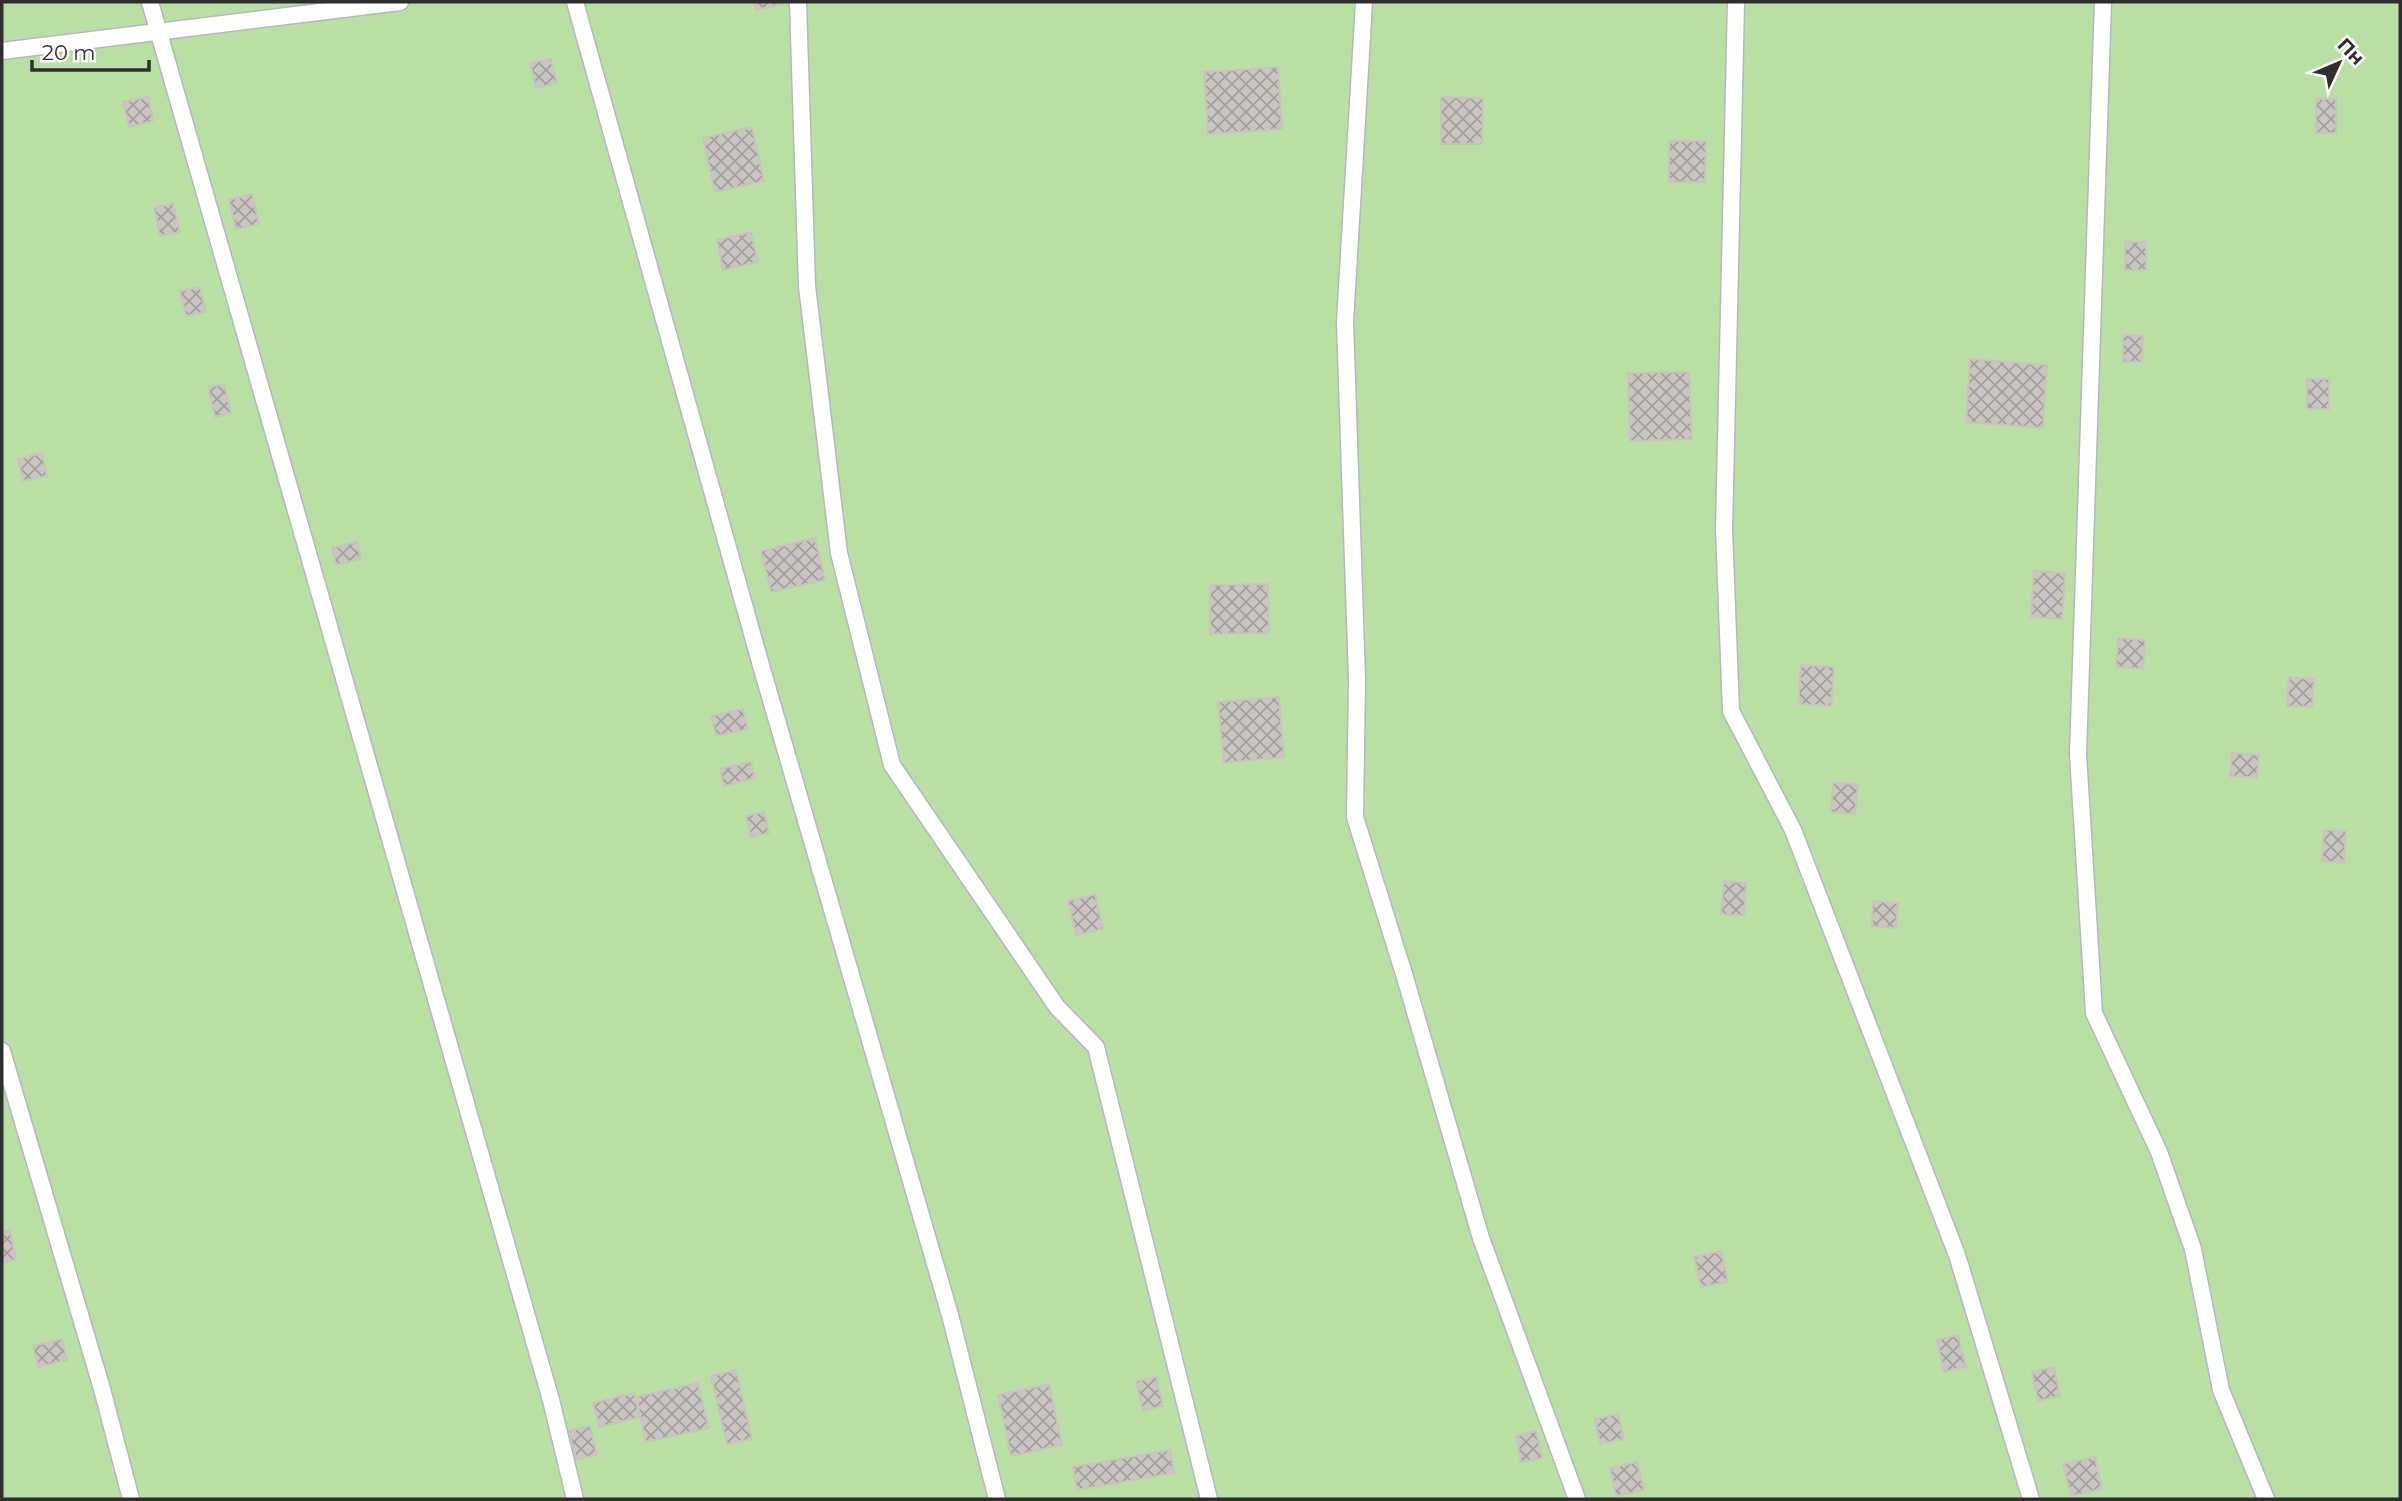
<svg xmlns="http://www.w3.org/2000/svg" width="2402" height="1501" viewBox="0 0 2402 1501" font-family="Montserrat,sans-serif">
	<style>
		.grass { fill: #b9dfa4 }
		.building { fill: url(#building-cross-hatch); stroke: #c9c4bb; stroke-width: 2 }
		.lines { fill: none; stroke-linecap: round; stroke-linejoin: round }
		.service-casing { stroke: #b5b8c0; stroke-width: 19 }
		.service { stroke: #fff; stroke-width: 16 }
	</style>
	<defs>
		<pattern id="building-cross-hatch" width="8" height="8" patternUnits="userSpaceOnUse" patternTransform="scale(1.75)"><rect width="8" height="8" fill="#cac5c1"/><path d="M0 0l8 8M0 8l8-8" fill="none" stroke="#a4a09d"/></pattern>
	</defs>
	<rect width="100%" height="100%" fill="#eee9e2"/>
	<rect class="grass" x="2" y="2" width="2398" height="1497"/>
	<g class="building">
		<polygon points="754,2 785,2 786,3 756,10"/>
		<polygon points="551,59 557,83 536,88 530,63"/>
		<polygon points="1278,67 1282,129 1208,134 1204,72"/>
		<polygon points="148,97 153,121 129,127 123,102"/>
		<polygon points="1441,97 1483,98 1482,144 1441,144"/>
		<rect x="2316" y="99" width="20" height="34"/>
		<polygon points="752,127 764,181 715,192 703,138"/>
		<polygon points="1669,141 1706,141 1705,182 1669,182"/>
		<polygon points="252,194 259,224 236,229 229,200"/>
		<polygon points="173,203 180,232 160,236 154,208"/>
		<polygon points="751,232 758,262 723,270 717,240"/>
		<rect x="2125" y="242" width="21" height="28"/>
		<polygon points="200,287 206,312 186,316 180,291"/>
		<polygon points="2123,335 2143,336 2142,362 2123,362"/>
		<polygon points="1970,359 2047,365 2043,428 1966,422"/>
		<polygon points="1689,372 1692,439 1630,441 1628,373"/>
		<rect x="2307" y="379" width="22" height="30"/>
		<polygon points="224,384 231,413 215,417 208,387"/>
		<polygon points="42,453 47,476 23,481 18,459"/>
		<polygon points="815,538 825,580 771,592 761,551"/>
		<polygon points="357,542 361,559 336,565 332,548"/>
		<polygon points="2034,571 2065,573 2062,619 2031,617"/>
		<polygon points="1268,584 1269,633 1210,634 1210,585"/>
		<polygon points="2118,638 2145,640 2143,669 2116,667"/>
		<polygon points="1801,665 1834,667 1831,706 1798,704"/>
		<polygon points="2289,677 2314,679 2312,707 2287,706"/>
		<polygon points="1279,697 1284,757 1224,763 1218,702"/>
		<polygon points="743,709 748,729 716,736 711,716"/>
		<polygon points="2232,753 2259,755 2257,778 2230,776"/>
		<polygon points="751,762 755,778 724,786 720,769"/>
		<polygon points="1833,783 1858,784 1855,814 1831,812"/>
		<polygon points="764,812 769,833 751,837 746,816"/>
		<polygon points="2324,830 2346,831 2344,863 2322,861"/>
		<polygon points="1724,881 1746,883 1744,916 1721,914"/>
		<polygon points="1095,894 1103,929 1076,935 1068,901"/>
		<polygon points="1873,901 1898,903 1896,928 1872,926"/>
		<polygon points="10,1230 16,1259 2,1263 2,1232"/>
		<polygon points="1721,1251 1728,1282 1701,1287 1694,1257"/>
		<polygon points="1958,1335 1966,1367 1944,1372 1937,1340"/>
		<polygon points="62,1339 67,1360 38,1367 33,1346"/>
		<polygon points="2054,1367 2060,1396 2038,1401 2032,1372"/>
		<polygon points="736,1370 752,1439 727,1444 711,1376"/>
		<polygon points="1156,1377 1163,1406 1143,1411 1136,1381"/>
		<polygon points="698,1383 709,1428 646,1442 636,1397"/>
		<polygon points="1049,1384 1062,1445 1011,1456 998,1395"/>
		<polygon points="634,1393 640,1417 599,1427 593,1403"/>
		<polygon points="1618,1414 1624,1439 1600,1444 1595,1419"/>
		<polygon points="590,1426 597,1455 576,1459 569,1431"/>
		<polygon points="1536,1431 1542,1458 1521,1462 1516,1436"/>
		<polygon points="1170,1450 1174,1473 1077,1490 1073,1467"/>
		<polygon points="2095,1457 2102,1489 2071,1496 2063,1464"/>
		<polygon points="1637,1462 1644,1490 1616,1496 1610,1468"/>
	</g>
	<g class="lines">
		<defs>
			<g id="service">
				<polyline points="150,2 551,1400 575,1499"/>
				<polyline points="575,2 762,669 950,1315 997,1499"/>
				<polyline points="798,2 807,286 839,553 892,765 1057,1007 1096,1047 1209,1499"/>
				<polyline points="1364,2 1345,322 1357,679 1355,817 1404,974 1481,1238 1577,1499"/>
				<polyline points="1736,2 1724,529 1731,711 1793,830 1957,1255 2031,1499"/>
				<polyline points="2103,2 2078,754 2094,1013 2159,1152 2193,1249 2221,1390 2266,1499"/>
				<polyline points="2,51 400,2"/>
				<polyline points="2,1051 102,1389 131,1499"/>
			</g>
		</defs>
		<use href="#service" class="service-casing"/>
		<use href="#service" class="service"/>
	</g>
	<rect width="2402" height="1501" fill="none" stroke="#2e2e2e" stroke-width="7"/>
	<g transform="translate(2339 63) rotate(46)" stroke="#ffffff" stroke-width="5" paint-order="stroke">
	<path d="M0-5L12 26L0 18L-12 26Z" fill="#2e2e2e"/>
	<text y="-10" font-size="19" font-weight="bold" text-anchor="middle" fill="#2e2e2e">Пн</text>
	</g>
	<path d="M32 60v10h117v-10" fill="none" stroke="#2e2e2e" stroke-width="3.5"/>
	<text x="42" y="60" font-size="21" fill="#2e2e2e" stroke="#ffffff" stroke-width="5" paint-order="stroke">20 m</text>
</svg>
